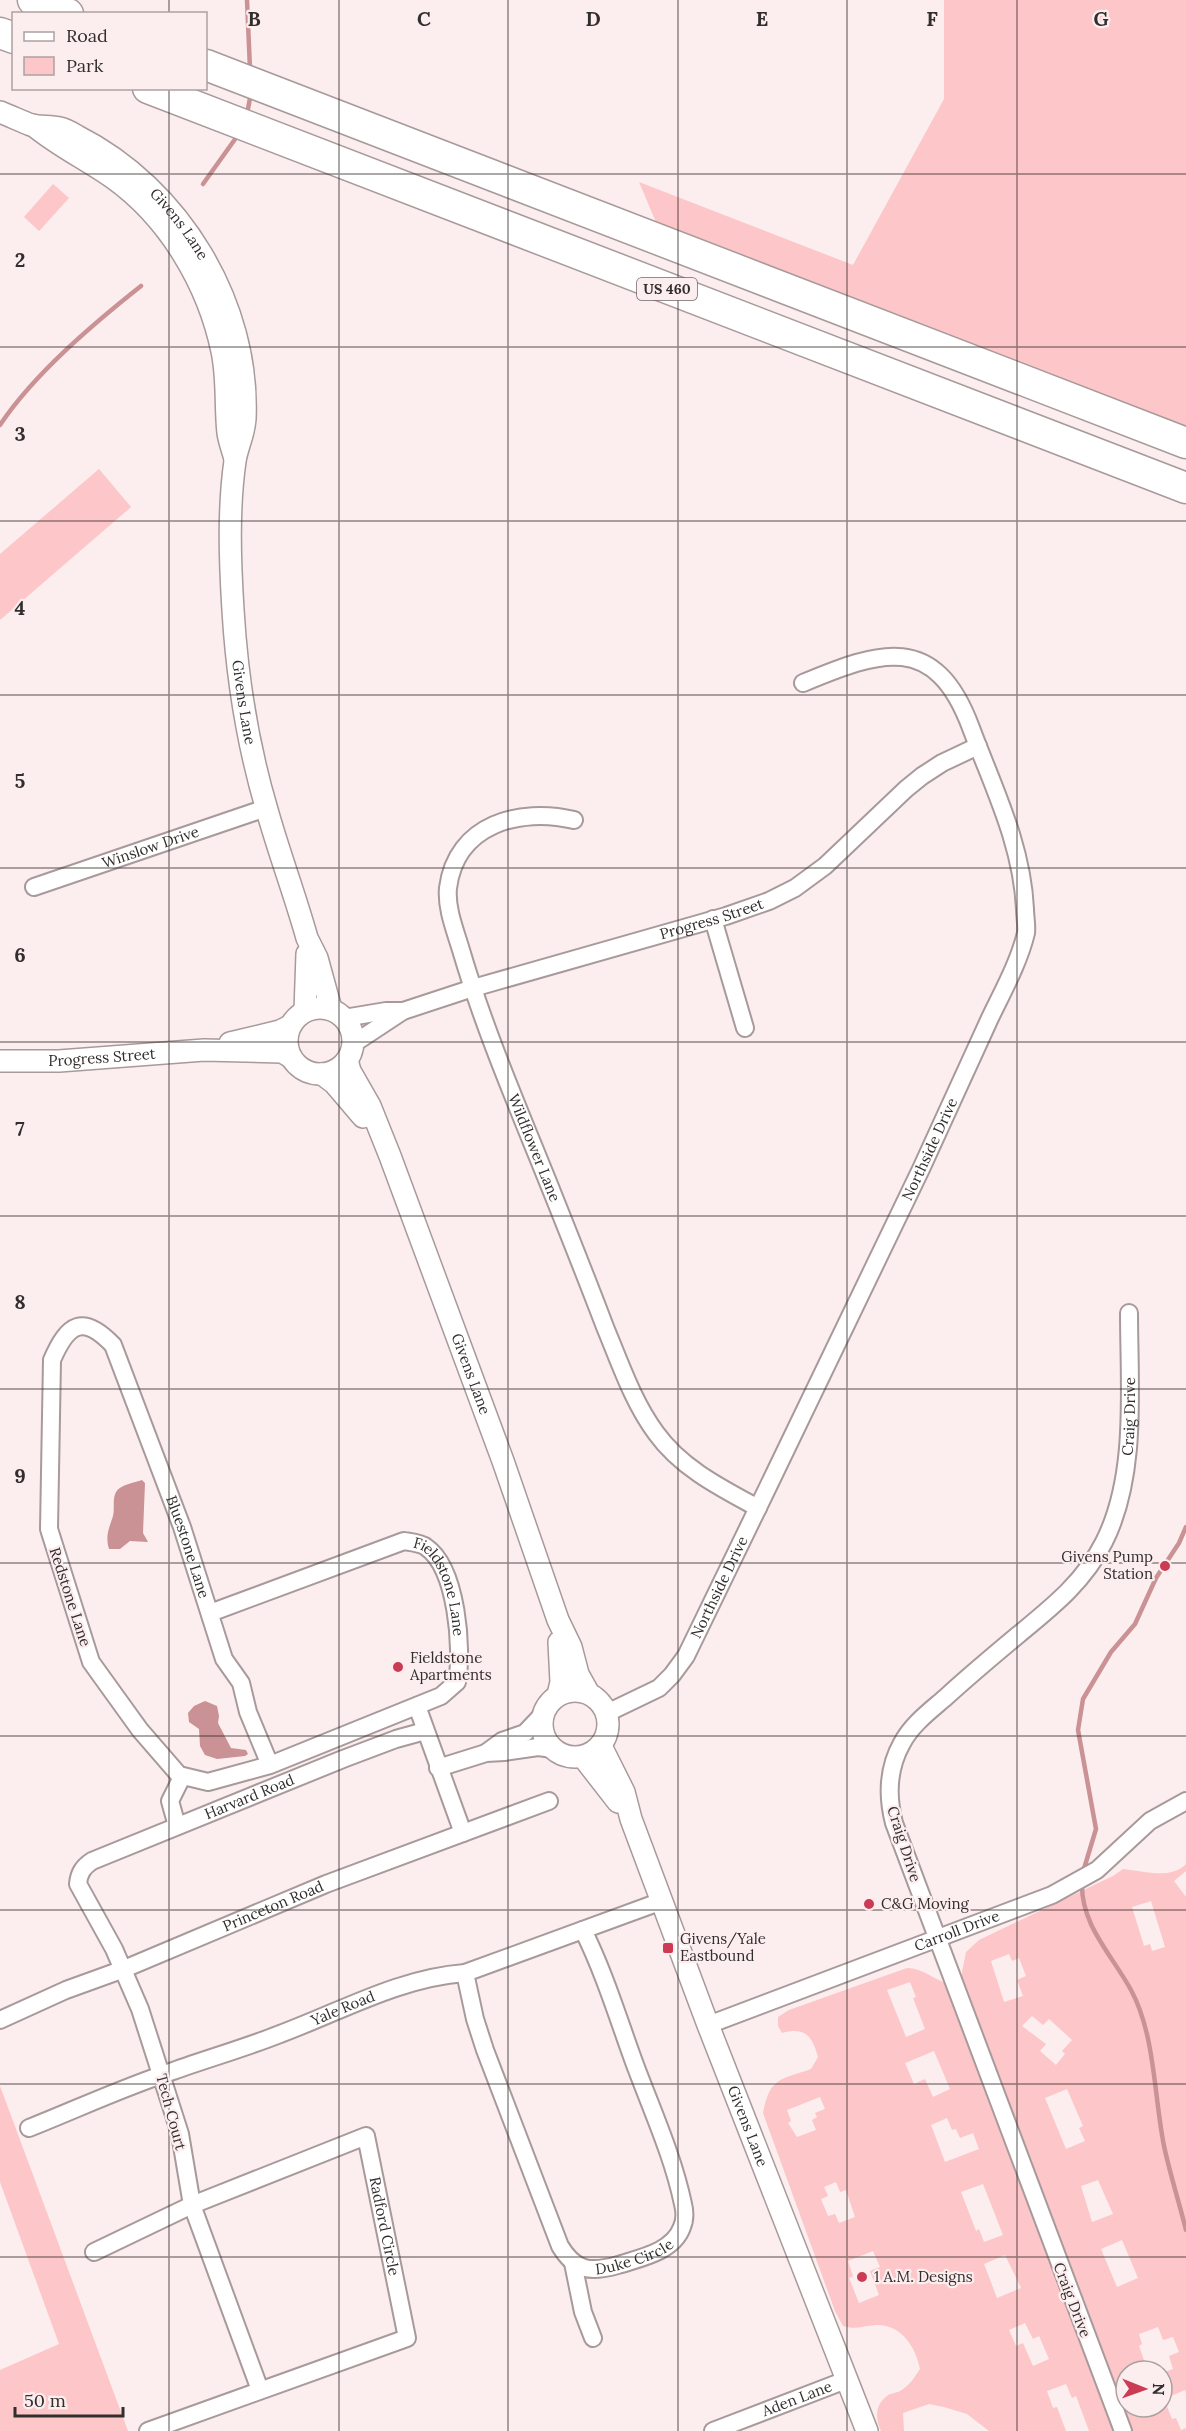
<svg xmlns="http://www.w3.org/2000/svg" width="1186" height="2431" viewBox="0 0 1186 2431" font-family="Lora,serif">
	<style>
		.green { fill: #fdc6c8; fill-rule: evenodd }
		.water { fill: #ca9294 }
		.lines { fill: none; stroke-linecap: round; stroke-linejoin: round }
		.stream { stroke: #ca9294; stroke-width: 4.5 }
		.minor-casing { stroke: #a89a9b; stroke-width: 20 }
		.tertiary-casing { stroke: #a89a9b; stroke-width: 24 }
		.motorway-casing { stroke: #a89a9b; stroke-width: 33 }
		.minor { stroke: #fff; stroke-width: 16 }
		.tertiary { stroke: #fff; stroke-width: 21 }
		.motorway { stroke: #fff; stroke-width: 30 }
		.grid { fill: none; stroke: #332e2e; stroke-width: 1.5; stroke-opacity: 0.55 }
		.poi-dot { fill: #cb3b53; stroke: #fcedee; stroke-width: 2 }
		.labels { text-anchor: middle; stroke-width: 4.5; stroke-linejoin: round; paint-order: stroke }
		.shield { fill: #fcedee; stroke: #6f6768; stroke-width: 1.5 }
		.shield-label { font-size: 14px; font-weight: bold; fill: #332e2e }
		.street-label { font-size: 15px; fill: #332e2e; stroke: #fcedee }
		.poi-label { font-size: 15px; fill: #332e2e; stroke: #fcedee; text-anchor: start }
		.grid-label { font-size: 20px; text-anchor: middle; font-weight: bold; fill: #332e2e; stroke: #fcedee; stroke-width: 4.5; stroke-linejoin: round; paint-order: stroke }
	</style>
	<rect width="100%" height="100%" fill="#fcedee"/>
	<g class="green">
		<polygon points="944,0 1186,0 1186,427 658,227 639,182 853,265 944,99"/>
		<polygon points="53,184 69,198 39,231 24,217"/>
		<polygon points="99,469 131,507 0,620 0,554"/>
		<path d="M1186,1864v7l-12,10 12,16v495l-1,-2 -21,9 8,20 4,-1 5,12 5,-2v3h-97l-13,-35 -4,2 -6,-14 -19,7 6,17 4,-1 9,24h-77l-22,-17 -23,-7 -15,-3 -26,9 1,18h-23c-6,-13 -6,-26 6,-35 3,-3 9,-3 13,-5 9,-5 15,-14 20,-22 -4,-22 -19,-45 -44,-44 -12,1 -21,5 -33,1l-8,-15 -72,-198c7,-36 17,-33 48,-44l7,-12c-6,-22 -13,-30 -36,-24l-4,-7v-9l11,-7 118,-42c16,0 27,12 42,16l12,-7 5,-25 13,-12 134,-64 10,-7c20,2 48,11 63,-5zM1151,1901l14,46 -13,4 -2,-7 -6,2 -12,-39zM1009,1954l3,7 7,-3 7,18 -9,4 6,16 -19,6 -13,-41zM910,1982l6,15 -3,1 12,31 -19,8 -19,-47zM1032,2016l11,9 6,-6 23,21 -10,11 3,3 -9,11 -16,-14 6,-7 -24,-18zM934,2051l16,38 -17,8 -8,-18 -11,5 -9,-21zM1067,2089l16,37 -4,2 6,13 -19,8 -21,-51zM820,2097l5,12 -10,4 2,4 -5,3 4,10 -19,7 -9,-14 3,-2 -4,-11zM947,2118l5,12 4,-1 4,9 13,-5 6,16 -34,13 -14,-37zM1098,2180l15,34 -21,8 -11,-36zM836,2182l4,10 6,-2 9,27 -16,6 -4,-9 -7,2 -7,-17 7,-3 -4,-9zM983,2184l20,51 -19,7 -5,-13 -3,2 -15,-39zM1122,2240l16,38 -21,9 -16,-38zM873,2251l7,16 -10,4 9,24 -20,8 -10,-25 4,-2 -5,-15zM1005,2255l16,33 -24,10 -13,-34zM1025,2323l8,16 6,-3 10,23 -16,7 -10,-23 -7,3 -7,-16zM1158,2327l5,13 10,-3 6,15 -10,4 4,13 -11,4v34h-36v-36h25l-3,-8h-3l-6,-17 3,-2 -3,-10z"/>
		<polygon points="0,2086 128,2431 0,2431 0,2370 59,2344 0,2182"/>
	</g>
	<g class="water">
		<path d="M142,1480l3,3 -2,50 5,9 -18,-1 -10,8h-11c-4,-14 0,-20 4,-33 2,-8 -1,-16 3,-24 5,-8 18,-9 26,-12z"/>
		<polygon points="205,1701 217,1706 219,1716 218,1723 231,1748 246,1750 248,1754 245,1756 217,1759 205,1755 200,1746 199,1729 189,1722 188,1713 194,1706"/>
	</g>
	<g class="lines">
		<g class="stream">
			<polyline points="247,0 250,69"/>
			<polyline points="247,114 251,93"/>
			<polyline points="203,184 238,135"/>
			<path d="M0,425c34,-51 93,-101 141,-139"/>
			<polyline points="1083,1872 1096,1829 1078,1730 1083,1699 1111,1652 1135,1624 1156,1578 1179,1543 1186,1527"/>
			<path d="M1082,1884c-1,41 30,71 49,106 24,44 23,106 33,156 6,28 15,56 22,84"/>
		</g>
		<defs>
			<g id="minor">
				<path id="s1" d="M574,820c-54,-13 -118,4 -126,68 -2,20 7,42 13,62 24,82 59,162 91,242 18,45 36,90 53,135 15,36 28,75 51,106 25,35 65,55 102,75"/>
				<path id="s2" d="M34,887l232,-79"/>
				<polyline points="713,919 745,1028"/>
				<polyline points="344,1018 386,1011 403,1011"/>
				<path id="s3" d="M353,1044l50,-33 70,-23 253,-72 43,-15 26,-13 30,-22 81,-77 16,-13 20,-13 36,-17"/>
				<path id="s4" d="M210,1613l194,-72c6,1 17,2 22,6 31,21 37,102 31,135l-16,14 -171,69 -62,17 -29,-7 -39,-45 -49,-68 -42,-133 3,-169c16,-37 31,-46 61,-15l69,182 42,132 17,24 7,29 22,53"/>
				<polyline points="417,1706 463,1833"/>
				<path id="s5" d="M607,1713l52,-25 13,-13 14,-19c79,-162 157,-325 235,-487 23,-50 46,-100 69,-151 13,-27 29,-56 36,-85 1,-7 -1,-17 -1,-24 -3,-65 -32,-122 -54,-181 -36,-97 -91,-77 -168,-45"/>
				<polyline points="487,1752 502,1741 525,1733 544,1713"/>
				<polyline points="438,1768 486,1753 504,1752 538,1747 553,1749"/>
				<polyline points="177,1826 170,1801 182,1777"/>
				<path id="s6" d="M465,1973l10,46 10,31 75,196c15,25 30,27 58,19 22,-7 55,-13 64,-38 3,-7 3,-15 1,-23 -10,-48 -32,-96 -49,-142 -16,-44 -30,-90 -51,-132"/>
				<path id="s7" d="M0,2020l66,-30 58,-21 202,-85 223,-83"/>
				<path id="s8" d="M708,2025l344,-130 45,-25 53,-49 36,-20"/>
				<path id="s9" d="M29,2128c48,-19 95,-41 144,-57 36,-13 72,-23 107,-37 62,-23 119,-56 185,-61l197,-72"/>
				<path id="s10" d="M94,2252l98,-47 174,-69 41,202 -259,93"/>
				<polyline points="573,2263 583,2312 593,2338"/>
				<path id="s11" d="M260,2390l-68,-185 -12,-71 -40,-125 -26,-60 -36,-65c1,-11 5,-17 14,-23l251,-102 53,-20 29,-8"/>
				<path id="s12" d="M713,2431l133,-51"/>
				<path id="s13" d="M1123,2431l-229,-608c-7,-27 -6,-55 8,-80 10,-19 28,-32 44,-46 23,-21 48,-42 72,-62 34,-28 66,-53 86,-93 34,-67 25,-156 25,-229"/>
			</g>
			<g id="tertiary">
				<path id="s14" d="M0,112c10,4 21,9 31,13 10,2 20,1 29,3 6,1 12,5 17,8 103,52 173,168 168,283 -1,16 -8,28 -10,42 -7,49 -5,101 -2,149 4,67 15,136 34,200 12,43 28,85 40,128l10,20 14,51"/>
				<path d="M33,125c25,21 53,34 80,53 56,40 95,106 109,173 6,28 3,54 6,82 1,8 5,18 7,26"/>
				<circle cx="320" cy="1041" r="33"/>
				<polyline points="305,1011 307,954"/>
				<polyline points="230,1043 280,1031 290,1026"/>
				<path id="s15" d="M347,1060l3,11 20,35 20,50 113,305 55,159 13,27 7,27 10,18"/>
				<path id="s16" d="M0,1061h59l145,-11 78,2 9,5"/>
				<polyline points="322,1074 334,1083 363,1117"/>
				<circle cx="575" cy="1724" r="33"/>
				<polyline points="558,1695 561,1682 559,1642"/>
				<path id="s17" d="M601,1746l23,46 7,27 77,206 159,406"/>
				<polyline points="583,1757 618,1802"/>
			</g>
			<g id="motorway">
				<polyline points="33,0 68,14"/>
				<polyline points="0,33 14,38"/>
				<polyline points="206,65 1186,443"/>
				<polyline points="148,88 1186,488"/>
			</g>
		</defs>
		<use href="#minor" class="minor-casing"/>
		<use href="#tertiary" class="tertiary-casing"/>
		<use href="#motorway" class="motorway-casing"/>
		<use href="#minor" class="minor"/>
		<use href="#tertiary" class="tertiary"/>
		<use href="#motorway" class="motorway"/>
	</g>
	<path class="grid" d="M169,0v14M339,0v2431M508,0v2431M678,0v2431M847,0v2431M1017,0v2431M169,88v2343M0,174h1186M0,347h1186M0,521h1186M0,695h1186M0,868h1186M0,1042h1186M0,1216h1186M0,1389h1186M0,1563h1186M0,1736h1186M0,1910h1186M0,2084h1186M0,2257h1186"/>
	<g class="poi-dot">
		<circle cx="1165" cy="1566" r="6"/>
		<circle cx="398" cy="1667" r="6"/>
		<circle cx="869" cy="1904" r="6"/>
		<rect x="662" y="1942" width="12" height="12" rx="3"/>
		<circle cx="862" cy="2277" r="6"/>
	</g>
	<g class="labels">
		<rect class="shield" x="637" y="278" width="60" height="22" rx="4.5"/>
		<g class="shield-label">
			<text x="667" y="294">US 460</text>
		</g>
		<g class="street-label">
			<text dy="5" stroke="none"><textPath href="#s14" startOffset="218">Givens Lane</textPath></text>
			<text dy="5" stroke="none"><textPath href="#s14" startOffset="714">Givens Lane</textPath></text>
			<text dy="5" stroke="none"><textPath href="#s2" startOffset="123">Winslow Drive</textPath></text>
			<text dy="5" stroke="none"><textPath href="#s3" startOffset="382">Progress Street</textPath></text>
			<text dy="5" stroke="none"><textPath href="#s16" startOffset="102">Progress Street</textPath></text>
			<text dy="5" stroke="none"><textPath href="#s1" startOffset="438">Wildflower Lane</textPath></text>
			<text dy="5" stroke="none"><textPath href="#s5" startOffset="662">Northside Drive</textPath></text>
			<text dy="5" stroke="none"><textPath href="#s15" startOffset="338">Givens Lane</textPath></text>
			<text dy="5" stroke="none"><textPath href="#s13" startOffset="1148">Craig Drive</textPath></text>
			<text dy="5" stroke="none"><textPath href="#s4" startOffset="1425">Bluestone Lane</textPath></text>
			<text dy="5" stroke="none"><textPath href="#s5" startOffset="176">Northside Drive</textPath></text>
			<text dy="5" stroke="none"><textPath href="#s4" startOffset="272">Fieldstone Lane</textPath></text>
			<text transform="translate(70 1597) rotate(72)" y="5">Redstone Lane</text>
			<text dy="5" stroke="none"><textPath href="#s11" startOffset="738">Harvard Road</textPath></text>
			<text transform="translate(904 1844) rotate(72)" y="5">Craig Drive</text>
			<text dy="5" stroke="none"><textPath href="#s7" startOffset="296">Princeton Road</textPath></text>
			<text dy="5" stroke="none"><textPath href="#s8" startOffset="266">Carroll Drive</textPath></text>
			<text dy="5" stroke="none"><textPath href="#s9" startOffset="336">Yale Road</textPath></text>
			<text transform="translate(171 2112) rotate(75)" y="5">Tech Court</text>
			<text dy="5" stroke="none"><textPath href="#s17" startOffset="408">Givens Lane</textPath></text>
			<text dy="5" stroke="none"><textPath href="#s10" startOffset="388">Radford Circle</textPath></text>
			<text dy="5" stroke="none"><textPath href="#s6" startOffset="375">Duke Circle</textPath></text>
			<text transform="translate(1072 2300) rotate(69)" y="5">Craig Drive</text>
			<text dy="5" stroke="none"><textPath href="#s12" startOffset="90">Aden Lane</textPath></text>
		</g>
		<g class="poi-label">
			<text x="1153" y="1562" text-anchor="end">Givens Pump<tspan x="1153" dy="17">Station</tspan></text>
			<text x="410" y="1663">Fieldstone<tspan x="410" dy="17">Apartments</tspan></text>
			<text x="881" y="1909">C&amp;G Moving</text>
			<text x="680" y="1944">Givens/Yale<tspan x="680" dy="17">Eastbound</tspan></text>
			<text x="874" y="2282">1 A.M. Designs</text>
		</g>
	</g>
	<g class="grid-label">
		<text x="254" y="26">B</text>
		<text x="424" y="26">C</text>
		<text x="593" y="26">D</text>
		<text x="762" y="26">E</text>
		<text x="932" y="26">F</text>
		<text x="1101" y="26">G</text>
		<text x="20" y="267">2</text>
		<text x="20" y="441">3</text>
		<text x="20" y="615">4</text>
		<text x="20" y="788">5</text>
		<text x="20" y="962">6</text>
		<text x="20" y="1136">7</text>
		<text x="20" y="1309">8</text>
		<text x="20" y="1483">9</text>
	</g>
	<rect x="12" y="12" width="195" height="78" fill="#fcedee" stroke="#aca1a1" stroke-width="1.5"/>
	<rect x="24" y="32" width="30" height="9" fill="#ffffff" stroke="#aca1a1" stroke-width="1.5"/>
	<text x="66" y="42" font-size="18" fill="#332e2e">Road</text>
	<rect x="24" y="57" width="30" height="18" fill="#fdc6c8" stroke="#aca1a1" stroke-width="1.5"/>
	<text x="66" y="72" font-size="18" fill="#332e2e">Park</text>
	<g transform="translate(1144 2389) rotate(91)"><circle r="28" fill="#fcedee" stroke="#aca1a1" stroke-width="1.5"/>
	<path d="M0-4.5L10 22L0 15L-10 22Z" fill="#cb3b53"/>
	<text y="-9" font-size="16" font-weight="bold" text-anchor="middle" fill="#332e2e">N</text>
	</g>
	<path d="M15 2407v9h108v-9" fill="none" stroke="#332e2e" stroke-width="3"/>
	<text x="24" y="2407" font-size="18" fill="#332e2e" stroke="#fcedee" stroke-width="4.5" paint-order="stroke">50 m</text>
</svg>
